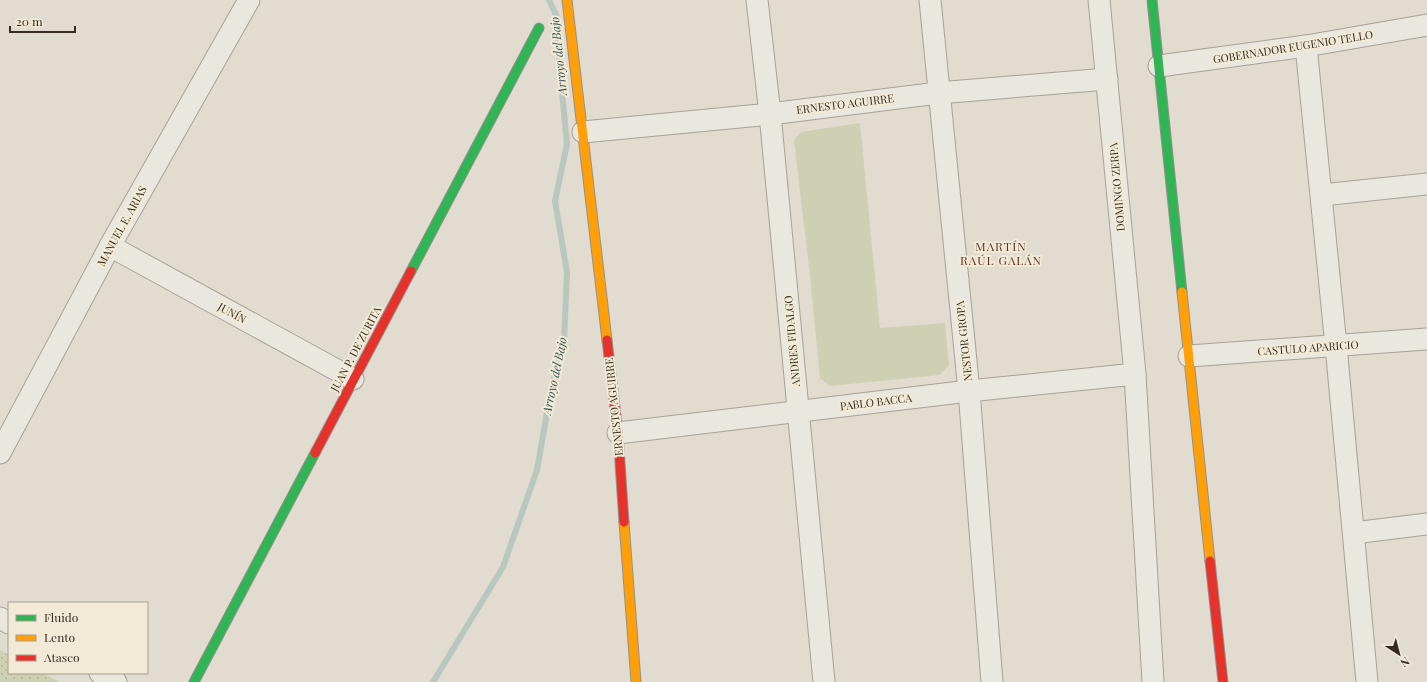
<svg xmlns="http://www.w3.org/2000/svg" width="1427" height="682" viewBox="0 0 1427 682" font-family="'Playfair Display',serif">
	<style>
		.green { fill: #cfd0b3 }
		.park { fill: url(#park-dots) }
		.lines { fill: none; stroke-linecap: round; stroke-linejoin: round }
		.stream { stroke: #b9c7bf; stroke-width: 6 }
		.street-casing { stroke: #a7a197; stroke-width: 23 }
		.fast-casing { stroke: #969188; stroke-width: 11 }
		.slow-casing { stroke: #969188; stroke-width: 11 }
		.jam-casing { stroke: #969188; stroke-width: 11 }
		.street { stroke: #eae7df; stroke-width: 21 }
		.fast { stroke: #30b455; stroke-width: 9 }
		.slow { stroke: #ff9f0a; stroke-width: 9 }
		.jam { stroke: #e5322d; stroke-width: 9 }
		.labels { text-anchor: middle; stroke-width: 4; stroke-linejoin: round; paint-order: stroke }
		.street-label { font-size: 11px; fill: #352b20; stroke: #f2ead6 }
		.water-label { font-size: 12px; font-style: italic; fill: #315352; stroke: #f2ead6 }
		.neighbourhood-label { font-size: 12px; letter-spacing: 1px; fill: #5d3224; stroke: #f2ead6 }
	</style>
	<defs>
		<pattern id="park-dots" width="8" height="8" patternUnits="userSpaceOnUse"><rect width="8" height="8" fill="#cfd0b3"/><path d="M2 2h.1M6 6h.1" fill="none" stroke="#b2b39a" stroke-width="1.8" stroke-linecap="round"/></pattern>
	</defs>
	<rect width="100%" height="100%" fill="#e1dccf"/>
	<polygon class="green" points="860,123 880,328 945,323 949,365 940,375 830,386 820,378 810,276 794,140 801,132"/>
	<polygon class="park" points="0,650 9,655 9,673 43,673 59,682 0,682"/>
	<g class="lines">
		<polyline class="stream" points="433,682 503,567 537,470 551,390 564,342 567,272 555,201 567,144 560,71 557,17 549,0"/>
		<defs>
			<g id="street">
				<polyline points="757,0 770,114 824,682"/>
				<polyline points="930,0 969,391 992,682"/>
				<polyline points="1099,0 1135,374 1153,682"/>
				<polyline points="1306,46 1336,346 1367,682"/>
				<polyline points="1159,66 1306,46 1427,25"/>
				<polyline points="583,132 770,114 938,93 1107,79"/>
				<polyline points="1322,195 1427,184"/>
				<polyline points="110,246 353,379"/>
				<polyline points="1189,356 1427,339"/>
				<polyline points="618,433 969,391 1135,374"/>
				<polyline points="0,453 110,246 249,0"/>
				<polyline points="1354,533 1427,524"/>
				<polyline points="0,618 9,623"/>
				<polyline points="100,673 116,682"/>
			</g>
			<g id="fast">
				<polyline points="1152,0 1182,292"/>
				<polyline points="411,271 539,28"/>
				<polyline points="194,682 315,453"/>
			</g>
			<g id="slow">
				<polyline points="567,0 607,340"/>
				<polyline points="1182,292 1210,561"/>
				<polyline points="624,522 636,682"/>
			</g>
			<g id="jam">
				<polyline points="607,340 618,433 624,522"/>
				<polyline points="315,453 411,271"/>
				<polyline points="1210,561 1223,682"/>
			</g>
		</defs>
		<use href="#street" class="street-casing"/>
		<use href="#fast" class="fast-casing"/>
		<use href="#slow" class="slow-casing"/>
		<use href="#jam" class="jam-casing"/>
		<use href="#street" class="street"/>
		<use href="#fast" class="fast"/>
		<use href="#slow" class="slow"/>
		<use href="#jam" class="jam"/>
	</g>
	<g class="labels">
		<g class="street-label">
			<text transform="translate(1293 47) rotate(-9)" y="4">GOBERNADOR EUGENIO TELLO</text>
			<text transform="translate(845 104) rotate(-7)" y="4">ERNESTO AGUIRRE</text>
			<text transform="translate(1117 187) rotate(-95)" y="4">DOMINGO ZERPA</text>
			<text transform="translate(122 226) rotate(-61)" y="4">MANUEL E. ARIAS</text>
			<text transform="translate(232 313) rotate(29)" y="4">JUNÍN</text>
			<text transform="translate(792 341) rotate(-95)" y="4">ANDRES FIDALGO</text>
			<text transform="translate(964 341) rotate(-96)" y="4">NESTOR GROPA</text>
			<text transform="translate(1308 348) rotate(-4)" y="4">CASTULO APARICIO</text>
			<text transform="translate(356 349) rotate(-62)" y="4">JUAN P. DE ZURITA</text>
			<text transform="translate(876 402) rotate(-7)" y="4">PABLO BACCA</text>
			<text transform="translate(614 407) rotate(-96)" y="4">ERNESTO AGUIRRE</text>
		</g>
		<g class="water-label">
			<text transform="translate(559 56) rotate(-96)" y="4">Arroyo del Bajo</text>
			<text transform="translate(555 376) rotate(-78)" y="4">Arroyo del Bajo</text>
		</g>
		<g class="neighbourhood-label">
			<text x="1001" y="251">MARTÍN<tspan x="1001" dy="14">RAÚL GALÁN</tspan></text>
		</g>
	</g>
	<rect x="8" y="602" width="140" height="72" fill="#f2ead6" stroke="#a69e8d"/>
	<rect x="16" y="615" width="20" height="6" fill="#30b455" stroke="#a69e8d"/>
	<text x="44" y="622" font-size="12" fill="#352b20">Fluido</text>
	<rect x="16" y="635" width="20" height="6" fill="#ff9f0a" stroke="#a69e8d"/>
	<text x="44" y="642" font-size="12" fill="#352b20">Lento</text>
	<rect x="16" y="655" width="20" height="6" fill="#e5322d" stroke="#a69e8d"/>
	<text x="44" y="662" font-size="12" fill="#352b20">Atasco</text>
	<g transform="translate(1399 654) rotate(144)" stroke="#f2ead6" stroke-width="3" paint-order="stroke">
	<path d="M0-3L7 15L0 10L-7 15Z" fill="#352b20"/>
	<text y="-6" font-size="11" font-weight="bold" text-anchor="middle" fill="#352b20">N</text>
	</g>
	<path d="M10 26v6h65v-6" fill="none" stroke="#352b20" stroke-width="2"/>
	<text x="16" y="26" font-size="12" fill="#352b20" stroke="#f2ead6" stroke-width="3" paint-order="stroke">20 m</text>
</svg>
